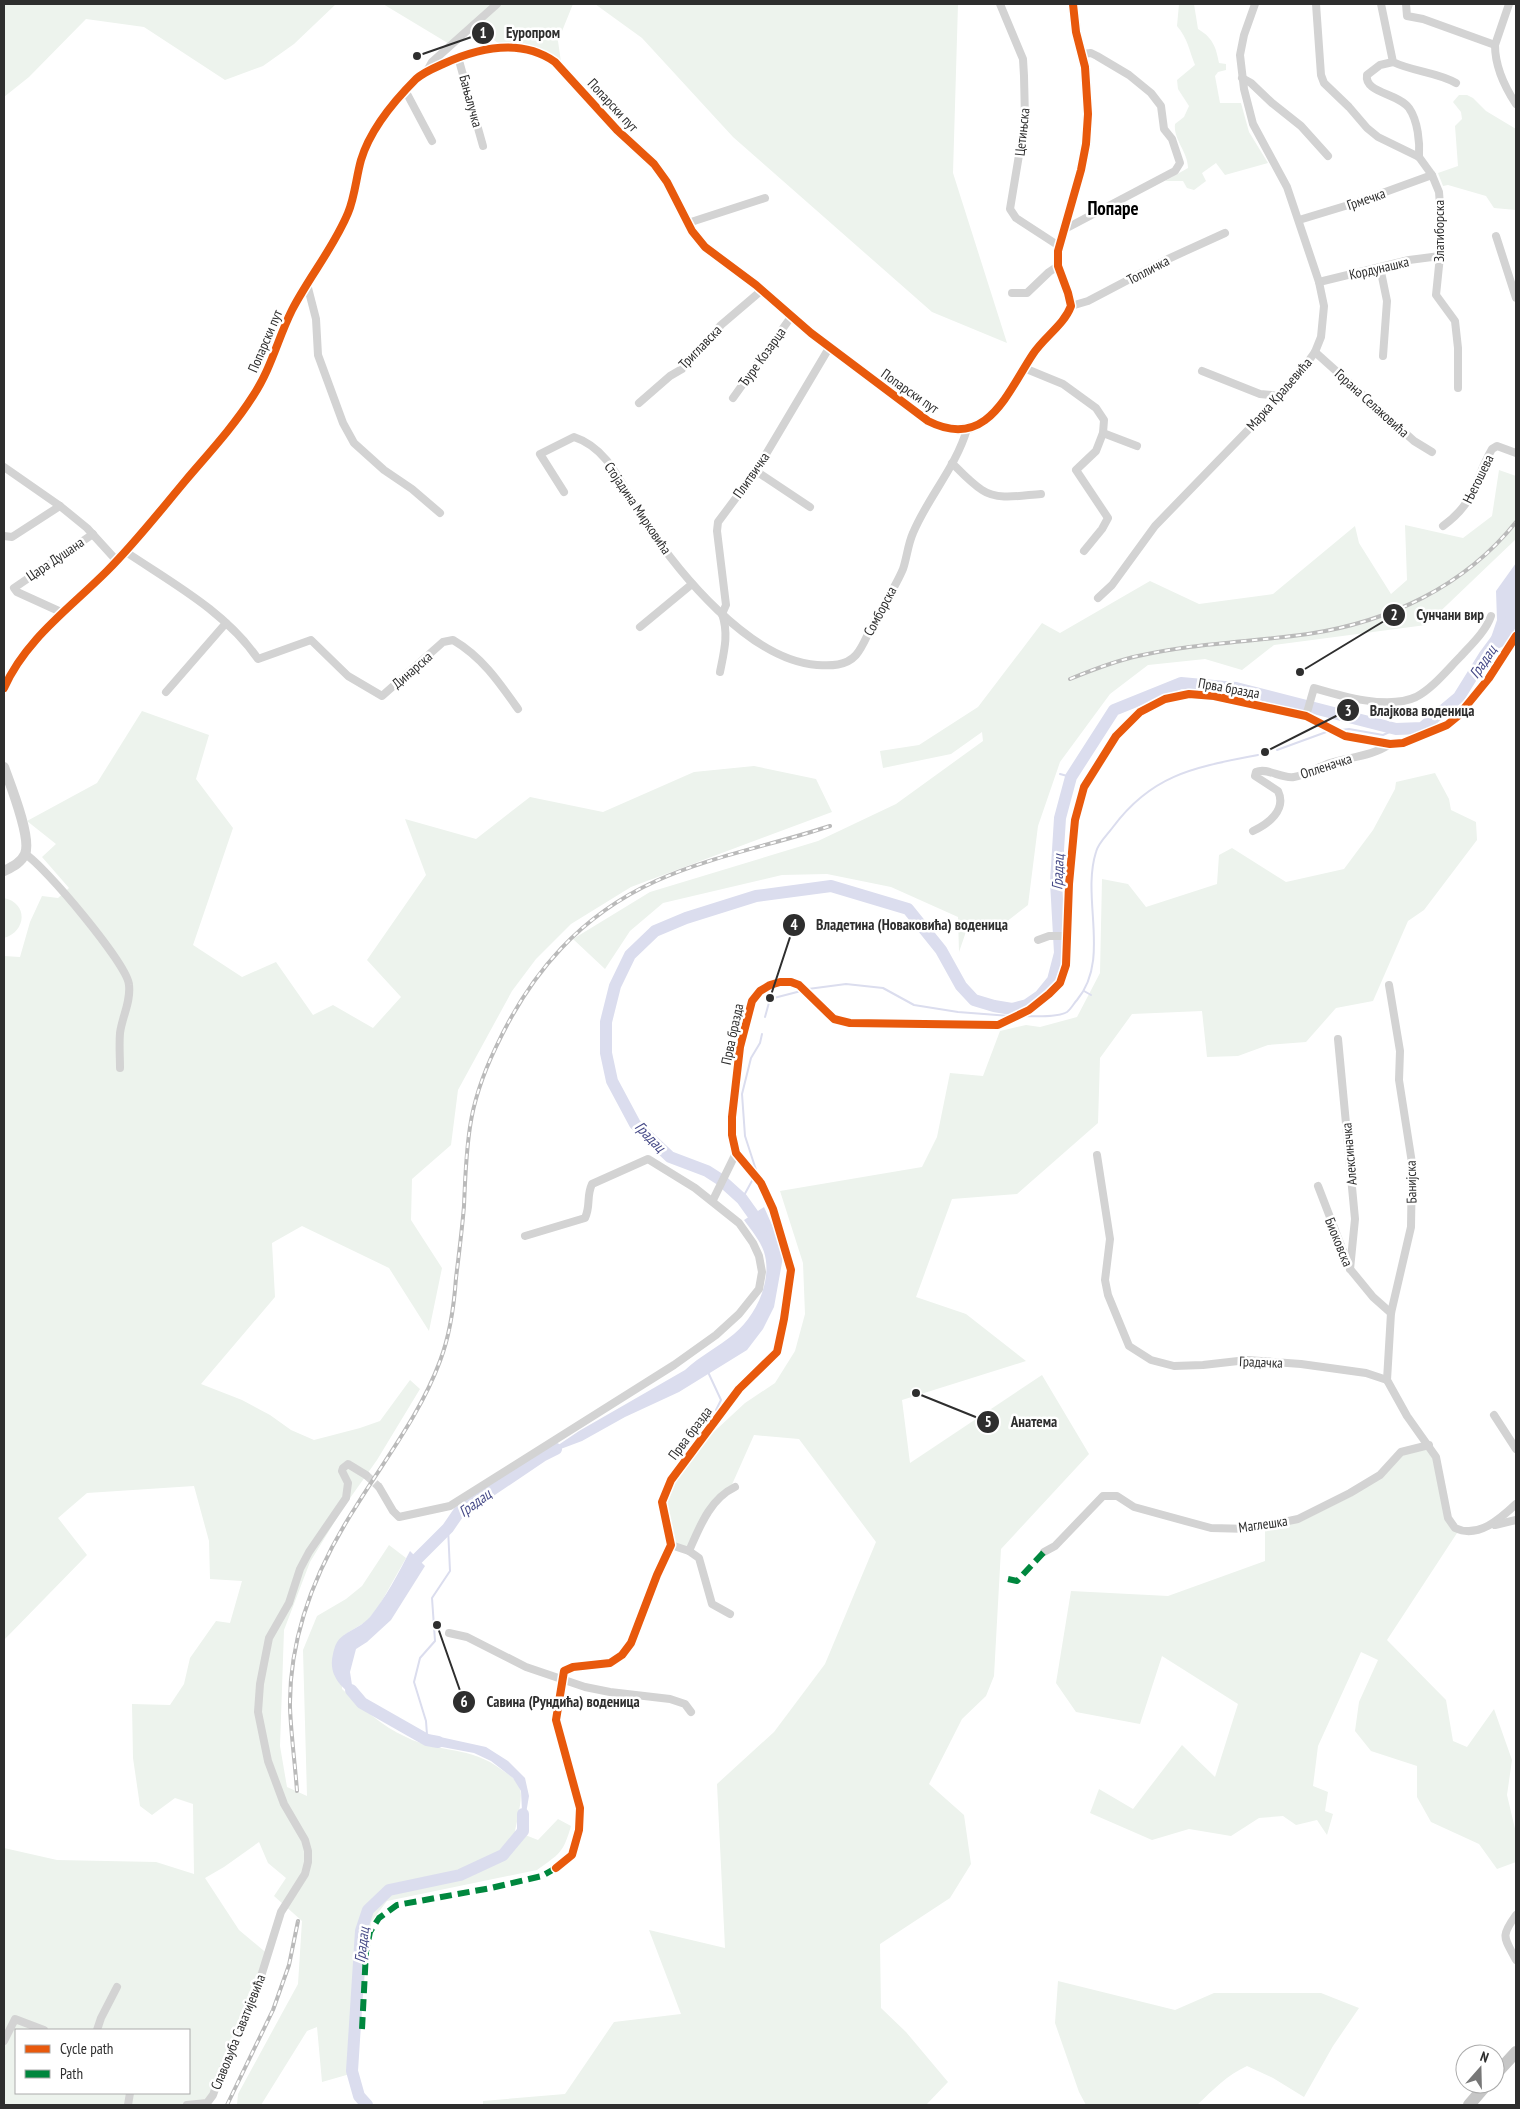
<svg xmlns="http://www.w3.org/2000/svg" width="1520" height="2109" viewBox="0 0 1520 2109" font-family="'PT Sans Narrow',sans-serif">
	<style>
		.green { fill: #edf3ed; fill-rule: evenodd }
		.water { fill: #dbddee }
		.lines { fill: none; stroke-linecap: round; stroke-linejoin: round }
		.stream { stroke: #dbddee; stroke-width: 2 }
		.river { stroke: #dbddee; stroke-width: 12 }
		.minor-tunnel { stroke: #d5d5d5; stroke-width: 8; stroke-dasharray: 8 4; stroke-linecap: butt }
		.minor { stroke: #d3d3d3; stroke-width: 8 }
		.tertiary { stroke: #d3d3d3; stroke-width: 10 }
		.primary { stroke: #c6c6c6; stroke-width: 12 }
		.rail-casing { stroke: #bababa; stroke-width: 4 }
		.rail { stroke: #fff; stroke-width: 2; stroke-dasharray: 5.5; stroke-linecap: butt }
		.quiet { stroke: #00873e; stroke-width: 6; stroke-dasharray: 12 6; stroke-linecap: butt }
		.cycleway-casing { stroke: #fff; stroke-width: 11 }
		.cycleway { stroke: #e8590c; stroke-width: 8 }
		.labels { text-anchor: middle; stroke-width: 5; stroke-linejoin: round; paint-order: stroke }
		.street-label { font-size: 14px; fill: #2e2e2e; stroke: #fff }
		.water-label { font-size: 15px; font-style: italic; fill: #464a87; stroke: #fff }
		.district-label { font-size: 19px; font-weight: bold; fill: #000; stroke: #fff }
		.leader { fill: none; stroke: #2e2e2e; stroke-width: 2 }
		.callout-dot { fill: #2e2e2e; stroke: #fff; stroke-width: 2 }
		.mark-label { font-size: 15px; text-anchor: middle; font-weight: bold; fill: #fff }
		.callout-label { font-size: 15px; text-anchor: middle; font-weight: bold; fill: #2e2e2e; stroke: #fff; stroke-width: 5; stroke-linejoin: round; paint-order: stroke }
	</style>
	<rect width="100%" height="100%" fill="#fff"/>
	<g class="green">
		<polygon points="4,4 573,4 558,41 562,69 555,62 505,48 473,25 451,45 383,4 336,4 294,44 263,66 225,80 144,27 86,19 29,77 4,97"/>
		<polygon points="595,4 958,4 953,173 1007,343 932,312 733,137 642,38"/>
		<path d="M1179,4h15l4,25c15,9 18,18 21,34l7,1v6l-8,2 -3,4 5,27h21l8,29 19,31 -43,12 -9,-12 -14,10 4,8 -12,9 -7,-2 -4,-7h-18l23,-13c0,-16 -15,-29 -13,-44l9,-7 5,-11 -11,-17 -1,-9 18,-15c-6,-15 -7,-26 -18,-39z"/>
		<polygon points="1459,95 1467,95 1473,98 1486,111 1516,129 1516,210 1494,208 1486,196 1448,185 1443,186 1438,173 1458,166 1455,126 1462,119 1461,112 1453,102"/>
		<polygon points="1499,470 1516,476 1516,539 1426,625 1274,645 1242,670 1205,659 1148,665 1110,694 1060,762 1038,826 1028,905 1001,926 968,926 959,952 958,917 891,887 827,874 782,875 663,903 630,931 605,969 573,939 650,892 818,841 896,804 983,741 982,732 951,754 883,768 880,751 919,745 978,707 1042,623 1060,633 1150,581 1199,604 1273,594 1355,526 1359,543 1391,594 1407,580 1405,525 1463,538 1492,516"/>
		<path d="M142,711l67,24 -13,44 37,49 -40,117 49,32 34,-15 37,53 20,-10 40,23 28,-31 -34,-37 59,-85 -21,-56 71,20 54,-42 73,15 91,-40 60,-6 62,13 16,33 -201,75 -60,37 -35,35 -24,32 -54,99 -7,55 -39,34 -1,41 31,48 -13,63 -40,-63 -87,-42 -30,17 3,54 -74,87 41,16 28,15 21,15 23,10 46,-12 20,-7 30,-41 10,9 -43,71 -34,48 -33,54 -26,68 -4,116 7,41 20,9 -4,-146 14,-34 29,-17 16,-13 27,-41 17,13 -27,48 -12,15 -23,14 -2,54c20,18 39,37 64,48 34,17 64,8 96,33 8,5 15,10 18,19 3,8 -3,32 -5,42l23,9 20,-21 13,7c-8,28 -12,28 -34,44l-150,31 -16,21 -14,126v24l-35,10 -5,-55 -10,4 -46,74h-24l1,-11 60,-110 4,-63 -28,-25 12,-18 -18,-15 -9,-21 -35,25 -19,11 34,52 31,26 -12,46 -49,103h-205v-257l53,12 99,2 38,12 -1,-70 -18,-6 -23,17 -12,-9 -7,-48 -1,-54 38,1 14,-21 6,-26 26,-37 14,2 12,-42 -32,-2 -1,-38 -15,-55 -107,7 -29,25 29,37 -83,85v-684l16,1 10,-35 12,-26 16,2 11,-10 -27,-31 14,-13 -29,-23 70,-38zM16,2030h173v63h-173z"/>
		<polygon points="1435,773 1449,799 1451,810 1476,822 1477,840 1424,910 1408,921 1373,1001 1336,1008 1306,1042 1268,1045 1238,1056 1207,1057 1202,1011 1132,1014 1100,1058 1098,1123 1017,1194 952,1199 916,1297 966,1314 1026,1361 902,1400 910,1463 1042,1375 1089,1454 1001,1549 994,1676 986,1696 962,1719 929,1784 964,1815 971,1864 950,1898 880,1944 881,2008 906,2032 948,2082 926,2105 825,2105 825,2100 825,2105 483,2105 483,2101 565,2094 614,2022 681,2014 649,1930 725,1948 717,1784 774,1732 825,1664 876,1542 799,1439 754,1435 730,1489 717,1499 689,1551 671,1545 658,1505 671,1480 691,1453 745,1403 775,1383 795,1351 805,1314 803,1263 780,1191 922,1167 937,1137 950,1073 983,1076 1000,1031 1026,1025 1040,1027 1077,1017 1100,973 1102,879 1128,884 1146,907 1217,884 1219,855 1232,848 1286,882 1344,869 1373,830 1395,789 1396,782"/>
		<path d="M4,898c24,5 23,33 0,40z"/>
		<polygon points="1429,1445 1436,1457 1448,1518 1459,1530 1387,1640 1446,1700 1453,1741 1467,1747 1494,1709 1512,1760 1507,1795 1516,1833 1516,1862 1497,1869 1479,1844 1431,1822 1417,1797 1417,1766 1371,1751 1355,1731 1359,1702 1378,1660 1361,1652 1318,1746 1313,1786 1328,1792 1325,1811 1333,1814 1327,1835 1317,1820 1296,1825 1283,1816 1259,1818 1231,1836 1189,1829 1152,1840 1090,1813 1099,1789 1133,1809 1182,1745 1215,1777 1238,1704 1162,1656 1140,1724 1076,1712 1056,1683 1071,1591 1168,1596 1265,1561 1265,1526 1298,1519 1380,1475 1401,1452"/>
		<path d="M1058,1981l117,29 39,-17h107l38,15 -26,38 -29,51 -31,-19 -26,-12c-20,9 -34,24 -50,39h-111l-7,-13 -24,-69z"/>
	</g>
	<g class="water">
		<polygon points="1516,563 1516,627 1506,645 1485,655 1497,620 1496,591"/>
		<path d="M764,1207l16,36 3,14 -9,50 -11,22 -16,21 -68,42 -54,25 -43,24 -40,15 37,-25 106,-61c15,-14 33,-23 49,-36 22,-18 39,-54 30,-82 -4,-12 -13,-22 -20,-32z"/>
		<path d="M410,1551l15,15 -34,54 -24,22 -11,7 -6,23 2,13 10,18c-17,-13 -35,-25 -29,-49 2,-9 4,-14 11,-19 9,-6 19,-10 26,-18 16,-20 28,-43 40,-66z"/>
		<polygon points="422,1733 486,1747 508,1761 525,1778 529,1796 523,1831 521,1791 513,1778 491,1761 474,1753 421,1743"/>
	</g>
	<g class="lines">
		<g class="stream">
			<polyline points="1341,730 1349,729 1383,735 1396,729"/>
			<polyline points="1277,750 1329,731"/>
			<polyline points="1060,774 1071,777"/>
			<polyline points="808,989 846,984 883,988 914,1005 958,1012 1010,1016"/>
			<polyline points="1084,991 1091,995"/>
			<path d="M1022,1016c12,0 35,2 45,-4 4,-3 7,-9 10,-12 34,-41 4,-101 19,-148 2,-9 12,-18 17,-25 40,-54 84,-60 145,-72"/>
			<polyline points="765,1017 770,999 801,991"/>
			<polyline points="757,1173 745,1136 742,1094 751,1058 760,1043 762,1034"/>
			<polyline points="742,1199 753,1179"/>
			<polyline points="708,1372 721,1400 716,1410"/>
			<polyline points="427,1735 426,1721 414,1682 420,1658 435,1641 432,1598 450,1571 448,1528"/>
		</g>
		<g class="river">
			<polyline points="762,1227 742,1199 721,1180 707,1171 670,1157 635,1124 612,1081 606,1053 606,1022 615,986 630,955 655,931 686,918 756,896 831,886 908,909 941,950 961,986 974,1000 994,1006 1012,1009 1027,1005 1040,996 1053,980 1060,953 1056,882 1060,818 1071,777 1114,710 1181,683 1236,688 1396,729 1422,728 1459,697 1485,655 1516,613"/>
			<polyline points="409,1573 417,1559 448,1528 459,1512 542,1456 556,1449"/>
			<polyline points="351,1690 362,1703 427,1740 438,1742"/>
			<polyline points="367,2105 359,2096 352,2071 361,1931 368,1910 389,1890 460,1875 503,1855 523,1831 523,1814"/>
		</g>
		<polyline class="minor-tunnel" points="366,1475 379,1487"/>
		<g class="minor">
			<polyline points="1000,4 1023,59 1024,76 1025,119 1010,209 1016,218 1059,246"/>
			<polyline points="1316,4 1321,75 1324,83 1349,107 1367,128 1378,137 1419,157 1432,175 1439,192 1440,205 1440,256 1436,295 1455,321 1458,348 1458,388"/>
			<path d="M1381,4l12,58c21,10 44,10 63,21"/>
			<polyline points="1406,4 1407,16 1423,19 1495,45"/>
			<path d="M1509,4l-14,41c0,22 9,41 21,59"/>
			<polyline points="458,57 483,146"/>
			<path d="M1393,62l-13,3 -13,10c-3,18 31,18 42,33 9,13 11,35 10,49"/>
			<polyline points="427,71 432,62 497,4"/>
			<polyline points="1242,78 1251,83 1272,103 1301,126 1328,156"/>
			<polyline points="405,90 432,141"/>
			<polyline points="1299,220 1355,203 1432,175"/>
			<polyline points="688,223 765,198"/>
			<polyline points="1063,230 1175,171 1180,163 1172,139 1164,129 1161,106 1151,93 1129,75 1097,56 1091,53 1082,54"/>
			<polyline points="1496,236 1516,298"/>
			<polyline points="1380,267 1387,301 1383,356"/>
			<polyline points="1319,282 1409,260 1440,256"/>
			<polyline points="307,284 316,319 318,355 343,423 354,443 384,470 412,489 440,513"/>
			<polyline points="1012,293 1027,293 1049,272 1058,266"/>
			<polyline points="1071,306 1088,301 1168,259 1225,233"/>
			<polyline points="1315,352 1414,441 1432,452"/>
			<polyline points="1024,368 1063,384 1096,408 1104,420 1103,433 1096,451 1076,470 1108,518 1102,529 1084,551"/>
			<polyline points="1202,371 1260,394 1281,396"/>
			<polyline points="733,398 791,317"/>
			<polyline points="639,403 670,376 682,369 721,325 762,290"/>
			<polyline points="1103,433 1137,446"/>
			<path d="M952,463c9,9 19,20 30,27 16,11 41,5 59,4"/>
			<polyline points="4,467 60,506 87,528 117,561"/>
			<polyline points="756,471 810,507"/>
			<path d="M564,492l-24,-38 34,-17c37,12 49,53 69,82 35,53 106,141 174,146 14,1 29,1 39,-10 7,-8 11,-20 16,-29 10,-19 23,-38 31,-57 4,-12 5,-25 10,-36 15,-36 43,-66 54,-104"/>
			<path d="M1443,526c34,-25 30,-44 49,-77l5,-3 19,7"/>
			<polyline points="4,536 12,537 60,506"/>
			<path d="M126,552c46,31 100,60 132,107l53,-19 37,36 34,20 61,-54 10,-2c29,17 46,42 65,69"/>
			<polyline points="1098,598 1112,585 1155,526 1278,399 1297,377 1315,352 1321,337 1324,306 1319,282 1287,187 1253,124 1244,89 1240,55 1244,35 1255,4"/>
			<polyline points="61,612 17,592 14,588 93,534"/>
			<polyline points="722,614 726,605 717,531 718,522 756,471 829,348"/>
			<polyline points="640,627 692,584"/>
			<path d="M720,672c4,-20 9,-38 2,-58"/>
			<polyline points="166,692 226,623"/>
			<path d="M1306,716l8,-28c27,8 74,22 102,9 17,-9 31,-27 45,-41 10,-11 25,-25 30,-40"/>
			<path d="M1253,831c15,-7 34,-21 25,-40l-23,-15 1,-4c11,-5 25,7 38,5 12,-2 24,-10 36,-14 20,-6 43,-7 60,-19"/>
			<path d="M25,854c19,11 103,111 104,131 2,17 -7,32 -9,48 -1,12 0,24 0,35"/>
			<polyline points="1038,940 1049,936 1067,936"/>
			<polyline points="1338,1039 1355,1219 1350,1269"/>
			<path d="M1097,1155l13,84 -5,41 3,15 21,51 22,14 23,6 29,-1 44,-5 54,4 65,9 21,7 20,36 29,41 12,61 7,10c23,11 45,-9 61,-24"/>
			<polyline points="1318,1186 1350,1269 1373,1297 1391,1313"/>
			<polyline points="713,1200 736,1153"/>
			<polyline points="1387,1380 1391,1313 1411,1227 1412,1163 1399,1080 1400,1051 1389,985"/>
			<polyline points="1494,1415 1516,1449"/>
			<path d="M379,1487l14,24 6,6 51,-11 224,-141 42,-30 23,-21 20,-25 3,-17 -3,-16 -6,-13 -14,-20 -44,-35 -47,-29 -56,25c-6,13 -1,21 -7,34l-60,18"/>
			<polyline points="1495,1525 1516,1520"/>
			<path d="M671,1545l18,6c11,-25 21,-52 46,-64"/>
			<polyline points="689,1551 699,1558 712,1604 730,1614"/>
			<polyline points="1044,1552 1055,1546 1103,1496 1117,1496 1134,1507 1211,1528 1250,1529 1298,1519 1350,1493 1380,1475 1401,1452 1429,1445"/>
			<polyline points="449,1633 467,1637 526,1667 585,1687 610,1692 670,1699 685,1704 691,1712"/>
			<polyline points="556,1868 572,1855 579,1830 580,1808 556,1720 564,1671 573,1667 610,1663 622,1655 631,1643 657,1575 671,1545 662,1502 671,1480 739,1389 777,1352 784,1319 791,1270 773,1209 761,1183 736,1153 732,1135 732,1117 740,1047 752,1001 760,991 770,985 780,982 791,982 799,985 834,1019 850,1023 998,1025 1029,1010 1049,994 1060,983 1066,965 1069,884 1075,820 1084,787 1116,736 1140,712 1165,699 1189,694 1214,696 1306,716 1345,736 1390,744 1403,743 1447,725 1458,716 1489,678 1516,636"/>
			<path d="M1516,1915c-16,22 -12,22 0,45"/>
			<polyline points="97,2030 101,2018 117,1987"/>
			<polyline points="4,2041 15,2019 44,2030"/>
			<polyline points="128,2105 130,2093"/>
			<polyline points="187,2105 207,2103 213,2095 219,2078 253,2002 281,1912 305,1874 308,1862 308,1851 305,1840 284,1804 268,1761 258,1712 260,1684 269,1638 289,1603 300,1569 309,1552 346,1498 348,1483 342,1471 343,1468 348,1464 366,1475"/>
		</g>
		<g class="tertiary">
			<path d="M4,688c22,-49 65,-79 103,-117 28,-28 53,-60 79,-91 23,-27 48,-54 67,-84 18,-27 25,-58 39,-86 17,-33 42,-63 56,-97 7,-17 8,-35 13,-53 9,-30 33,-59 55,-81 8,-7 18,-11 27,-15 35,-16 78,-26 112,-2l62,68 37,34 13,18 25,49 13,16 51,38 55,48 117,88c59,30 79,-28 105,-67 11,-17 31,-29 38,-48l-3,-13 -10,-27v-15l23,-81 5,-26 2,-30 -3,-47 -9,-35 -3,-28"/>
			<path d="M4,767c6,17 28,71 21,87 -4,9 -13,13 -21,17"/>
		</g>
		<g class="primary">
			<polyline points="1495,2075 1516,2052"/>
			<polyline points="1469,2105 1487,2084"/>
		</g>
		<defs>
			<g id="rail">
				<path d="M1070,679c22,-9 45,-18 68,-23 56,-13 113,-14 170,-22 80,-12 156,-47 208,-112"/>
				<path d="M297,1791c-2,-28 -6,-56 -7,-84 -1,-72 27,-140 65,-199 30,-49 65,-93 85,-147 10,-26 14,-55 16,-83 3,-24 6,-48 8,-72 1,-26 2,-53 6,-79 4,-28 14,-55 26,-80 35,-75 85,-132 160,-166 55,-25 117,-36 174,-55"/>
				<polyline points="227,2105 273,2010 289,1965 298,1921"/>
			</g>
		</defs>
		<use href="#rail" class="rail-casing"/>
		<use href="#rail" class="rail"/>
		<g class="quiet">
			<polyline points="1008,1579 1017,1581 1044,1552"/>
			<polyline points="362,2029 366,1952 370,1932 379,1918 397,1905 491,1888 542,1876 556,1868"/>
		</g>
		<defs>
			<g id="cycleway">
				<path d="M4,688c22,-49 65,-79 103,-117 28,-28 53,-60 79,-91 23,-27 48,-54 67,-84 18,-27 25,-58 39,-86 17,-33 42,-63 56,-97 7,-17 8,-35 13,-53 9,-30 33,-59 55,-81 8,-7 18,-11 27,-15 35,-16 78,-26 112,-2l62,68 37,34 13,18 25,49 13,16 51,38 55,48 117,88c59,30 79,-28 105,-67 11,-17 31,-29 38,-48l-3,-13 -10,-27v-15l23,-81 5,-26 2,-30 -3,-47 -9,-35 -3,-28"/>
				<polyline points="556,1868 572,1855 579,1830 580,1808 556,1720 564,1671 573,1667 610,1663 622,1655 631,1643 657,1575 671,1545 662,1502 671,1480 739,1389 777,1352 784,1319 791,1270 773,1209 761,1183 736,1153 732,1135 732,1117 740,1047 752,1001 760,991 770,985 780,982 791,982 799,985 834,1019 850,1023 998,1025 1029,1010 1049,994 1060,983 1066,965 1069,884 1075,820 1084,787 1116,736 1140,712 1165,699 1189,694 1214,696 1306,716 1345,736 1390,744 1403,743 1447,725 1458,716 1489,678 1516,636"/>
			</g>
		</defs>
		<use href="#cycleway" class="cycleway-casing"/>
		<use href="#cycleway" class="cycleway"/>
	</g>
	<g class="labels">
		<g class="street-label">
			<text transform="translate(471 101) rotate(75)" y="5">Бањалучка</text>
			<text transform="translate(613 105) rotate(47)" y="5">Попарски пут</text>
			<text transform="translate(1022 132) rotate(-84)" y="5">Цетињска</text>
			<text transform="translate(1366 199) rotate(-19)" y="5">Грмечка</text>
			<text transform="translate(1439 231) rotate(-90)" y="5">Златиборска</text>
			<text transform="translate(1379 268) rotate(-13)" y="5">Кордунашка</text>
			<text transform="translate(1148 270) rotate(-28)" y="5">Топличка</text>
			<text transform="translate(265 341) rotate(-67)" y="5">Попарски пут</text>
			<text transform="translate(700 347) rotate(-46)" y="5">Триглавска</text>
			<text transform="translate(762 357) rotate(-54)" y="5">Ђуре Козарца</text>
			<text transform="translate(910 391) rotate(35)" y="5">Попарски пут</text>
			<text transform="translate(1279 394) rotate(-49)" y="5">Марка Краљевића</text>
			<text transform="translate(1372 403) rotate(42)" y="5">Горана Селаковића</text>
			<text transform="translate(751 475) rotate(-55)" y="5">Плитвичка</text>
			<text transform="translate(1478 479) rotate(-64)" y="5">Његошева</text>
			<text transform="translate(638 508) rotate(56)" y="5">Стојадина Мирковића</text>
			<text transform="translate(55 559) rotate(-34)" y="5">Цара Душана</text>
			<text transform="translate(880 611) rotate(-62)" y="5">Сомборска</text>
			<text transform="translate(412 670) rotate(-41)" y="5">Динарска</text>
			<text transform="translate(1229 688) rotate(10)" y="5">Прва бразда</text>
			<text transform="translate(1326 766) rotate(-18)" y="5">Опленачка</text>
			<text transform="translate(732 1034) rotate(-78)" y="5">Прва бразда</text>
			<text transform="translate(1349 1154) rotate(-95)" y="5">Алексиначка</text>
			<text transform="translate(1411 1182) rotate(-91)" y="5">Банијска</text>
			<text transform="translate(1339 1242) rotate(68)" y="5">Биоковска</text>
			<text transform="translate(1261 1362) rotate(2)" y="5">Градачка</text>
			<text transform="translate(690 1433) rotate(-53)" y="5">Прва бразда</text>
			<text transform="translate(1263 1524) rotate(-8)" y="5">Маглешка</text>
			<text transform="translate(238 2032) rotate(-68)" y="5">Славољуба Саватијевића</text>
		</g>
		<g class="water-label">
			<text transform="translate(1483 662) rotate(-56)" y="5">Градац</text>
			<text transform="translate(1058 872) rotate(-88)" y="5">Градац</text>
			<text transform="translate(650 1137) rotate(46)" y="5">Градац</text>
			<text transform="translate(475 1503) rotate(-36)" y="5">Градац</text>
			<text transform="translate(362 1945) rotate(-83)" y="5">Градац</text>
		</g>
		<g class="district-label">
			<text x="1113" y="215">Попаре</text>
		</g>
	</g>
	<path class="leader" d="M417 56L483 33M1300 672L1394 615M1265 752L1348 710M770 998L794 925M916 1393L988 1422M437 1625L464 1702"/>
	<g class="callout-dot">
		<circle cx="417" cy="56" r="5"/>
		<circle cx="1300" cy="672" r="5"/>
		<circle cx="1265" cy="752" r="5"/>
		<circle cx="770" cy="998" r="5"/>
		<circle cx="916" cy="1393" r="5"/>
		<circle cx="437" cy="1625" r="5"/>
		<circle cx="483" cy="33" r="12"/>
		<circle cx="1394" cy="615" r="12"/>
		<circle cx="1348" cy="710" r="12"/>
		<circle cx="794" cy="925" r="12"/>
		<circle cx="988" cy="1422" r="12"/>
		<circle cx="464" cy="1702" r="12"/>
	</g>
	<g class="mark-label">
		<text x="483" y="38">1</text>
		<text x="1394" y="620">2</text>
		<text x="1348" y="716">3</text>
		<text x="794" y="930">4</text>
		<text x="988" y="1427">5</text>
		<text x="464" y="1707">6</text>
	</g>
	<g class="callout-label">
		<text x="533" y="38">Еуропром</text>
		<text x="1450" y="620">Сунчани вир</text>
		<text x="1422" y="716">Влајкова воденица</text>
		<text x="912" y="930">Владетина (Новаковића) воденица</text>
		<text x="1034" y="1427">Анатема</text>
		<text x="563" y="1707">Савина (Рундића) воденица</text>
	</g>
	<rect width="1520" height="2109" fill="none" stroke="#2e2e2e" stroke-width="10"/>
	<rect x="15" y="2029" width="175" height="65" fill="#ffffff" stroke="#ababab"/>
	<rect x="25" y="2045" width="25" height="8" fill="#e8590c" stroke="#ababab"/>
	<text x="60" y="2054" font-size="15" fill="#2e2e2e">Cycle path</text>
	<rect x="25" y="2070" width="25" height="8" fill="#00873e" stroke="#ababab"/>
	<text x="60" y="2079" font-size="15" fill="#2e2e2e">Path</text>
	<g transform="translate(1480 2069) rotate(20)"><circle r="24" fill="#ffffff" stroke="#ababab"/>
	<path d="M0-4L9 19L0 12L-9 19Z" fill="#777777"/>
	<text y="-8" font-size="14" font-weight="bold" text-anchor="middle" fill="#2e2e2e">N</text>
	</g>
</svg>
